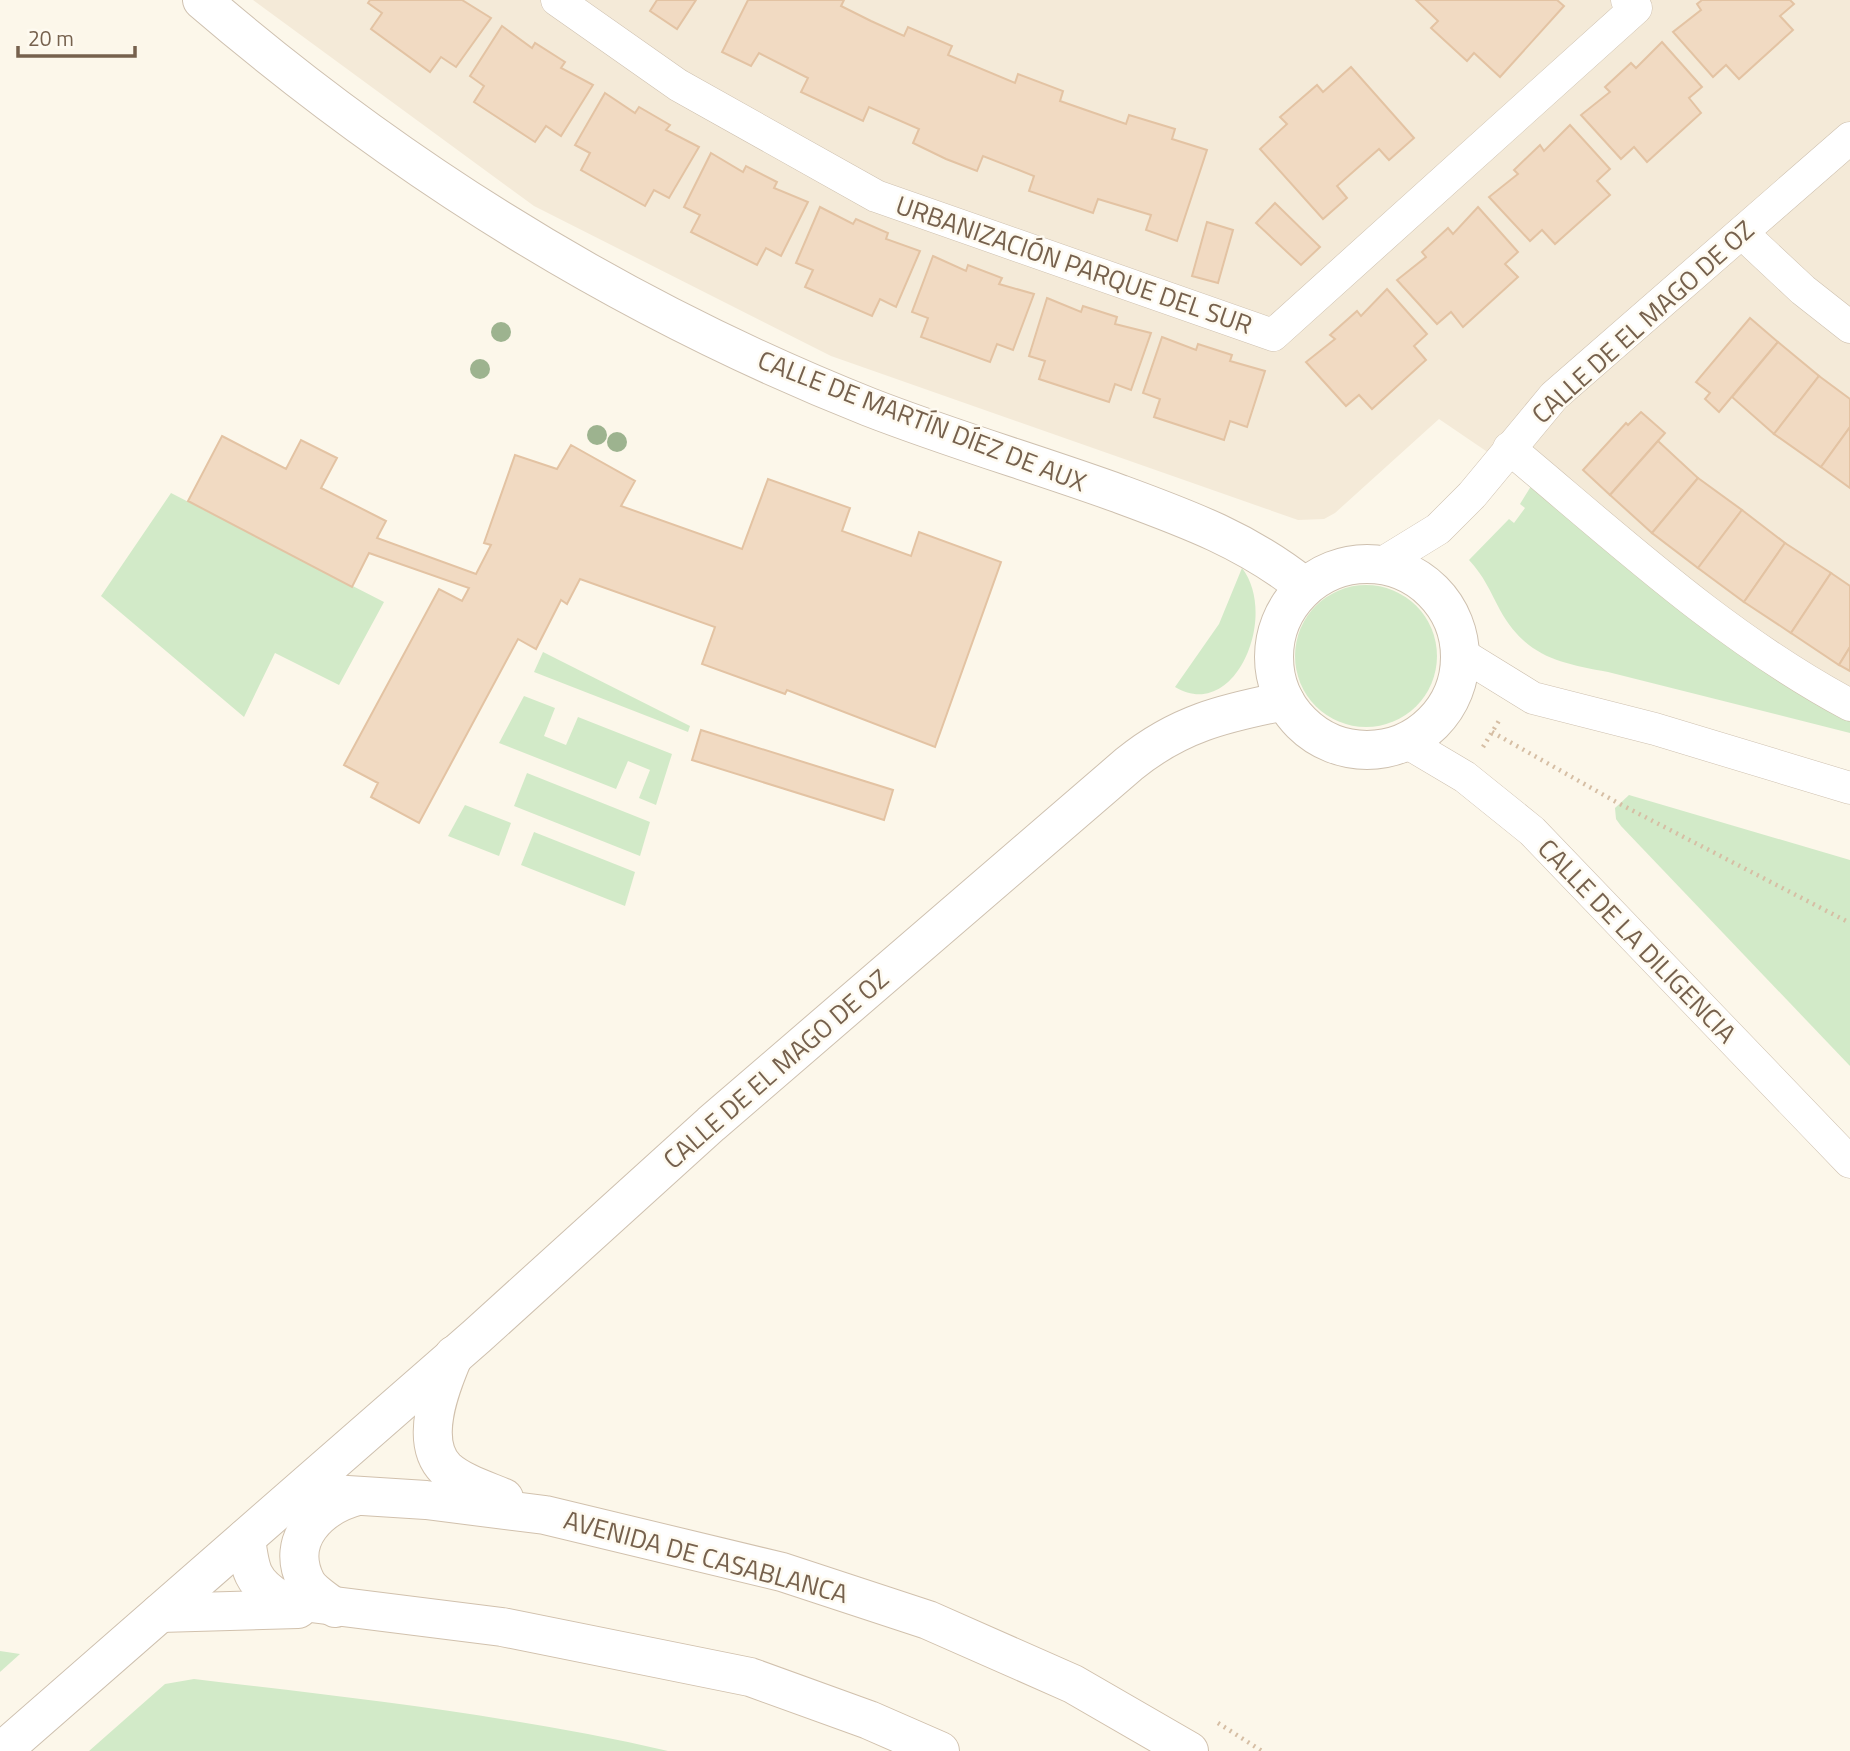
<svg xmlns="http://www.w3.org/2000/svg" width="1850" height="1751" viewBox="0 0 1850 1751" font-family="'Titillium Web',sans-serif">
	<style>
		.residential { fill: #f4ead8 }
		.green { fill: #d2eac8 }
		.building { fill: #f1dac2; stroke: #e3c3a3; stroke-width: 2 }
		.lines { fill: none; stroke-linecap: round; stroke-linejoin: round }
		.minor-casing { stroke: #cec0af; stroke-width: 33 }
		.tertiary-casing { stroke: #cec0af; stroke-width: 40 }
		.secondary-casing { stroke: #d1c1ad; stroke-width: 40 }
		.path { stroke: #d6bea4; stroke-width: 4.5; stroke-dasharray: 2 5; stroke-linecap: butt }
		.minor { stroke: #fff; stroke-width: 32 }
		.tertiary { stroke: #fff; stroke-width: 38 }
		.secondary { stroke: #fff; stroke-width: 38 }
		.tree { fill: #9db38f }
		.labels { text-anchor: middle; stroke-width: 5; stroke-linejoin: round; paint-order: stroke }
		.street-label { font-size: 26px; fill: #76614d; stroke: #fefaf0 }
	</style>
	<rect width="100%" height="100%" fill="#fcf7ea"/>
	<polygon class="residential" points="253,0 1850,0 1850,717 1533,483 1439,419 1335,513 1324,519 1298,520 831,356 534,206"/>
	<g class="green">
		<path d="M1533,483l317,234v16l-242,-61c-48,-9 -82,-15 -108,-62 -10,-19 -16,-34 -31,-50l40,-41 5,4 11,-15 -5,-4z"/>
		<polygon points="171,493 384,602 339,685 275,653 244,717 101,596"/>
		<path d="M1242,568c37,48 -7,155 -67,119l44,-63z"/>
		<circle cx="1366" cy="656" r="71"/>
		<polygon points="543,652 690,726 688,732 534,672"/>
		<polygon points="524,696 555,708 544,736 566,745 578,717 672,754 656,805 639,798 650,770 628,761 616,789 499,743"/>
		<polygon points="527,773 650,822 640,856 514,806"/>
		<polygon points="1629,795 1850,860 1850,1066 1621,826 1616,819 1615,808"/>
		<polygon points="465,805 511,823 499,856 448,836"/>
		<polygon points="534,832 635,872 625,906 521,865"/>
		<polygon points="0,1651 20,1654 0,1672"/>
		<path d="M194,1679c161,19 316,36 474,72h-579l76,-67z"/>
	</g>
	<g class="building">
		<polygon points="370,0 462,0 491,18 456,67 441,57 430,72 371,29 382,13 368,3"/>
		<polygon points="657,0 696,0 677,29 650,11"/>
		<polygon points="748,0 844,0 841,6 871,21 904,36 908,27 952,46 948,55 1015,83 1018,74 1063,91 1060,101 1126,124 1129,115 1175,129 1172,139 1207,150 1177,241 1146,230 1151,215 1098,199 1093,213 1029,191 1034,176 983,156 977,171 946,159 913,143 919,129 869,107 863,121 801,92 808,78 759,53 751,66 722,52"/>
		<polygon points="1416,0 1557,0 1564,6 1500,77 1474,53 1467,61 1431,28 1438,21"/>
		<polygon points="1702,0 1790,0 1794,4 1780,16 1793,30 1739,79 1726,65 1713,77 1673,32 1701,10 1697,4"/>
		<polygon points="502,26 532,48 535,43 565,62 561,68 593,85 561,136 546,126 535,142 474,102 484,86 470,76"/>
		<polygon points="1662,42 1702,87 1689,98 1701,113 1647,162 1634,147 1621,159 1581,115 1610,92 1605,87 1631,63 1636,68"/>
		<polygon points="1351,67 1414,138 1389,160 1379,149 1337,186 1347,198 1323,219 1260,149 1287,124 1280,117 1317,85 1323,92"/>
		<polygon points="605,93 635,113 639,107 670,125 666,130 699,147 669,198 654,190 645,206 581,170 590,153 575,145"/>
		<polygon points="1570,125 1610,169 1597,181 1610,195 1555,244 1542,230 1530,241 1489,197 1518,174 1514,170 1540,145 1544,151"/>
		<polygon points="711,153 743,172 746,166 777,182 774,188 808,202 781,256 766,248 757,265 691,232 700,215 684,207"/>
		<polygon points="1275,203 1320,247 1301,265 1256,223"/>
		<polygon points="820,207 853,224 856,219 888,233 886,239 920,251 896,307 880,299 872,316 805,287 813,270 796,263"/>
		<polygon points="1478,207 1518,252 1505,264 1518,277 1463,327 1451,312 1437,324 1397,280 1426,257 1422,252 1448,228 1453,234"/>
		<polygon points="1207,222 1233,230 1218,283 1192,276"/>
		<polygon points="933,256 966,271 968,265 1002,278 999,284 1034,294 1013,350 997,344 990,362 921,337 928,318 912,312"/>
		<polygon points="1387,289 1427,334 1414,346 1426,360 1372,409 1359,395 1346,406 1306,362 1335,339 1330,335 1357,311 1361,316"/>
		<polygon points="1047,298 1081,312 1083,306 1117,317 1115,324 1151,333 1131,390 1115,384 1109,402 1039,379 1045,361 1029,356"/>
		<polygon points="1750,318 1778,342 1719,412 1705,399 1710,393 1696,382"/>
		<polygon points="1162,337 1196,350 1198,344 1232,355 1230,361 1265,371 1247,427 1230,421 1224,440 1154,417 1160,399 1143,393"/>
		<polygon points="1778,342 1819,376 1774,434 1732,397"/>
		<polygon points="1819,376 1850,399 1850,427 1821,467 1774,434"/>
		<polygon points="1641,412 1665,433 1610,495 1583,470 1626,423 1628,425"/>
		<polygon points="1850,427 1850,488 1821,467"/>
		<polygon points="222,436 286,469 301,440 337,458 321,488 386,521 377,538 476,574 491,545 484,543 515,455 557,469 571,445 635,481 621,506 742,549 768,479 850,508 842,531 911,556 919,532 1001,562 935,747 787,690 785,694 702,664 715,627 580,579 567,604 561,600 536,649 518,639 419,823 371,797 378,783 344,765 439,589 462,601 469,588 369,553 352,587 188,501"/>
		<polygon points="1658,441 1698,478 1652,533 1610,495"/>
		<polygon points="1698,478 1742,510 1698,568 1652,533"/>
		<polygon points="1742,510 1785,543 1744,602 1698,568"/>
		<polygon points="1785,543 1831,573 1791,633 1744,602"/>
		<polygon points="1831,573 1850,586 1850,647 1839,665 1791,633"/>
		<polygon points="1850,647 1850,671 1839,665"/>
		<polygon points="701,730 893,790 884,820 692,760"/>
	</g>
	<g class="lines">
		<defs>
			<g id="minor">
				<polyline points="557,0 678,85 876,196 1273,335 1636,8 1627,0"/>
				<polyline points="1742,233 1803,290 1850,327"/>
				<path d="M1509,448c109,91 214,189 341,257"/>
				<polyline points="1381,564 1438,529 1472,495 1554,396 1850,138"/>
				<polyline points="1460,653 1533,698 1655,729 1850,788"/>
				<polyline points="1406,742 1465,777 1532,831 1850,1162"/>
			</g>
			<g id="tertiary">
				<path d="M202,0c199,171 423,310 667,407 82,32 168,57 251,87 68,25 128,47 185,93"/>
				<circle cx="1367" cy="657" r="93"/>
				<path d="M2,1751l475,-415 234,-212 418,-360c49,-40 95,-51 156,-63"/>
			</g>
			<g id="secondary">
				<path d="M454,1355c-13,30 -36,86 -8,114 16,14 39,21 58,29"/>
				<polyline points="300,1492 426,1500 545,1515 782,1572 928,1620 1073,1684 1189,1751"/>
				<path d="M246,1538c4,31 5,44 33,61l223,28 248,50 119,43 71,31"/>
				<path d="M335,1608c-8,-7 -24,-16 -29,-26 -22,-43 14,-76 52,-86"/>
				<polyline points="160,1613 298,1609"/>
			</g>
		</defs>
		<use href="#minor" class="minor-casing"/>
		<use href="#tertiary" class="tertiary-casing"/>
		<use href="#secondary" class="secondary-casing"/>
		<g class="path">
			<polyline points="1492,732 1618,803 1850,923"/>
			<polyline points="1483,747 1500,719"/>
			<polyline points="1218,1723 1262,1751"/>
		</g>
		<use href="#minor" class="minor"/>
		<use href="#tertiary" class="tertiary"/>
		<use href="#secondary" class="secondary"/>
	</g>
	<g class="tree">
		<circle cx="501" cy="332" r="10"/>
		<circle cx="480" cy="369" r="10"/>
		<circle cx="597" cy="435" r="10"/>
		<circle cx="617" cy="442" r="10"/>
	</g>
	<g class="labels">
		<g class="street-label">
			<text transform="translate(1074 265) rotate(19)" y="9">URBANIZACIÓN PARQUE DEL SUR</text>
			<text transform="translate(1643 322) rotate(-42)" y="9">CALLE DE EL MAGO DE OZ</text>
			<text transform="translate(922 421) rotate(21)" y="9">CALLE DE MARTÍN DÍEZ DE AUX</text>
			<text transform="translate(1637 941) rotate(46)" y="9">CALLE DE LA DILIGENCIA</text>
			<text transform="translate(776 1069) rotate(-41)" y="9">CALLE DE EL MAGO DE OZ</text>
			<text transform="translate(706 1557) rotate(15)" y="9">AVENIDA DE CASABLANCA</text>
		</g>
	</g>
	<path d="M18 46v10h117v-10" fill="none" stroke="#76614d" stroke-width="3.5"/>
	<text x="28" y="46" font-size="21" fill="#76614d" stroke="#fefaf0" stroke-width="5" paint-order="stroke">20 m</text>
</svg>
